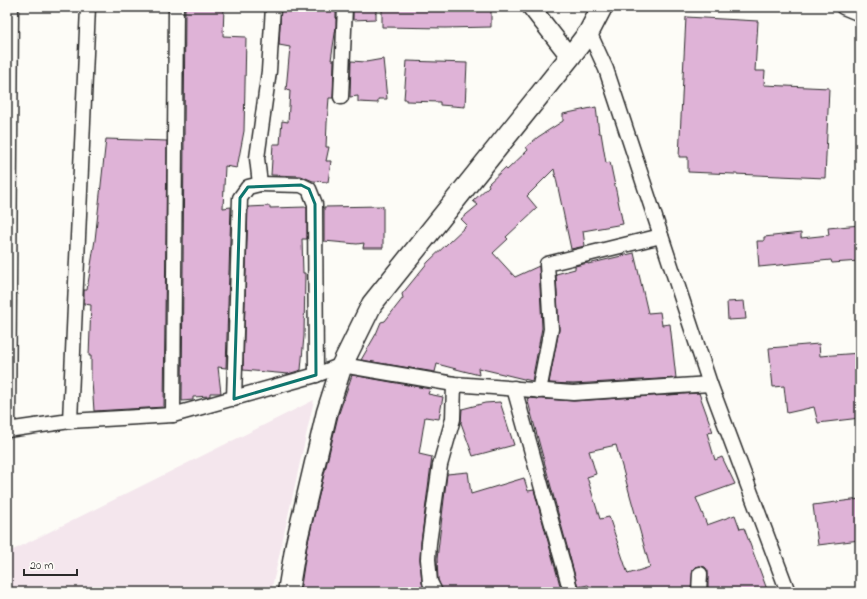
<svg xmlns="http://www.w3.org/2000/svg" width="867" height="599" viewBox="0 0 867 599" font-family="'Indie Flower',sans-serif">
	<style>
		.built { fill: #f4e6ed }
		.building { fill: #dfb3d7; stroke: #2b2b2b; fill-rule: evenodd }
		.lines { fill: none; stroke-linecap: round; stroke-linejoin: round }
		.minor-casing { stroke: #2b2b2b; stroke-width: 17 }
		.tertiary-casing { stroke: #2b2b2b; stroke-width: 20 }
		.secondary-casing { stroke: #2b2b2b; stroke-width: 23 }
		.minor { stroke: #fdfcf7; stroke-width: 14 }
		.tertiary { stroke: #fdfcf7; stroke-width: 17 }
		.secondary { stroke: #fdfcf7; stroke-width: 20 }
		.marked { fill: none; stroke: #0f766e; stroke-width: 3; stroke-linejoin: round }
	</style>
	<rect width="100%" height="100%" fill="#fdfcf7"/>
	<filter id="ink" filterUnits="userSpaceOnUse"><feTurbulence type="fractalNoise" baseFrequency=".025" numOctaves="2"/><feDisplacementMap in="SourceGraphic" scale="8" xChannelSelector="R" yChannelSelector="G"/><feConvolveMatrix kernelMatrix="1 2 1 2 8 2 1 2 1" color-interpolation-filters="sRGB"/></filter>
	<g filter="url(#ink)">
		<polygon class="built" points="314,400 271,592 7,592 7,553"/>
		<g class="building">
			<polygon points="185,7 224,7 223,36 246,37 244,131 237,168 225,166 223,208 231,207 226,368 218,367 221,393 210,393 210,396 193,397 193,400 182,401"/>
			<polygon points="281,7 336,7 336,27 331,60 334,60 333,98 329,98 327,123 326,147 329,147 326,161 331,161 328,182 313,181 301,176 271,175 273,144 280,144 282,121 288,122 290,91 286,90 290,47 279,45"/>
			<polygon points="353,7 376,7 376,19 353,20"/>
			<polygon points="382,7 491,7 491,27 445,28 382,27"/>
			<polygon points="686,17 758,21 755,71 765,71 764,85 829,88 825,178 688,172 688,157 679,157"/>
			<polygon points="383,59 387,99 378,99 378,103 358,102 358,96 350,97 351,61 366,62"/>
			<polygon points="407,61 467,63 465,107 440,105 440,102 406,101 406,99 404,99"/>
			<polygon points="596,107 599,133 601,133 606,163 610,162 623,224 583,231 585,246 571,249 554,169 527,196 537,208 506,237 508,239 493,253 515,277 539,266 542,328 532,381 478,368 479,375 437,364 435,372 361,360 376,334 381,322 385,321 403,298 402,294 428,262 467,225 461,219 478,205 473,201 489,186 488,184 505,168 507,170 528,150 526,147 538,137 563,121 563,114"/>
			<polygon points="106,139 167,141 164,407 94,411 92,381 91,381 91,356 89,356 91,305 84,304 84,290 87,290 95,240"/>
			<polygon points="270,206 270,208 307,207 307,239 302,239 303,273 305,273 304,336 301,370 288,374 243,370 248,207"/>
			<polygon points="383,206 383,248 363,248 364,243 357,244 324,241 324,207"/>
			<polygon points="860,225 860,261 832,263 831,260 759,267 757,241 764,241 764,237 801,233 801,238 829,235 828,228"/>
			<polygon points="634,253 648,313 660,312 662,325 670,324 676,378 573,384 549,383 559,330 556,274 575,269 575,266 588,263 588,264"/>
			<polygon points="744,301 746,319 728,320 727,302"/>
			<polygon points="819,344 820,356 860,353 860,418 818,423 814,407 787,413 784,386 773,387 769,348"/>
			<polygon points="352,375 430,389 428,394 443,397 439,419 425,417 419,454 432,457 421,542 420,559 422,583 426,592 300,592 307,546 338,416"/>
			<path d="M699,393l14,39 -6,1 8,27 7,-3 13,27 -39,14 11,27 28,-10 5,14 4,-1 24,64h-60v-21l-3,-4 -5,-1 -4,1 -3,3 -2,22h-86l-12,-3 -5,-4 -10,2 -51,-189 47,3zM616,445l34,122 -22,7 -19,-57 -9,2 -13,-42 9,-3 -7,-23z"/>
			<polygon points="500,402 514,445 473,456 461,423 462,409 485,403"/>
			<polygon points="468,472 471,494 524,478 528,491 534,490 561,589 549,592 443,592 438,580 437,559 447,474"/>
			<polygon points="860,499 860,540 818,545 813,505"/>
		</g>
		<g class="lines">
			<defs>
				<g id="minor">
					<polyline points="843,7 860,14"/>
					<polyline points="589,32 606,69 710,384 788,592"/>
					<polyline points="341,97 345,7"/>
					<polyline points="260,184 301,185 309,189 315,204 316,375"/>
					<polyline points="514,388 571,592"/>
					<polyline points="539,391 551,329 547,264 661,236"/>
					<polyline points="234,399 240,198 248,187 260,184 257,158 269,71 273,7"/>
					<polyline points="173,415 176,7"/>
					<polyline points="70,421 88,7"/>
					<polyline points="7,430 70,421 173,415 316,375 342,365 454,384 573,393 710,384"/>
					<polyline points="8,430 11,7"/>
					<polyline points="435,592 430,582 428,559 429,543 440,465 453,419 454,384"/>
					<polyline points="699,592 700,574"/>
				</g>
				<polyline id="tertiary" points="531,7 570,57"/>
				<polyline id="secondary" points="288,592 296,544 327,412 342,365 372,304 570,57 589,32 602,7"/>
			</defs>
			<use href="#minor" class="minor-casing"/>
			<use href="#tertiary" class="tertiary-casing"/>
			<use href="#secondary" class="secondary-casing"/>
			<use href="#minor" class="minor"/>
			<use href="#tertiary" class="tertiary"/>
			<use href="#secondary" class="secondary"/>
		</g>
	</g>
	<path class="marked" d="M301,185l8,4 6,15 1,171 -82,24 6,-201 8,-11z"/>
	<rect width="867" height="599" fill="none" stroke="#fdfcf7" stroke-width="24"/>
	<rect x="12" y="12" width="843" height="575" fill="none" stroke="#2b2b2b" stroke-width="1.5" filter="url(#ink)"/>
	<path d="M24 569v6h53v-6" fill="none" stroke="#2b2b2b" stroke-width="2"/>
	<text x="30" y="569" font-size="12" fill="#2b2b2b" stroke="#fdfcf7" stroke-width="3" paint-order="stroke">20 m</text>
</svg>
